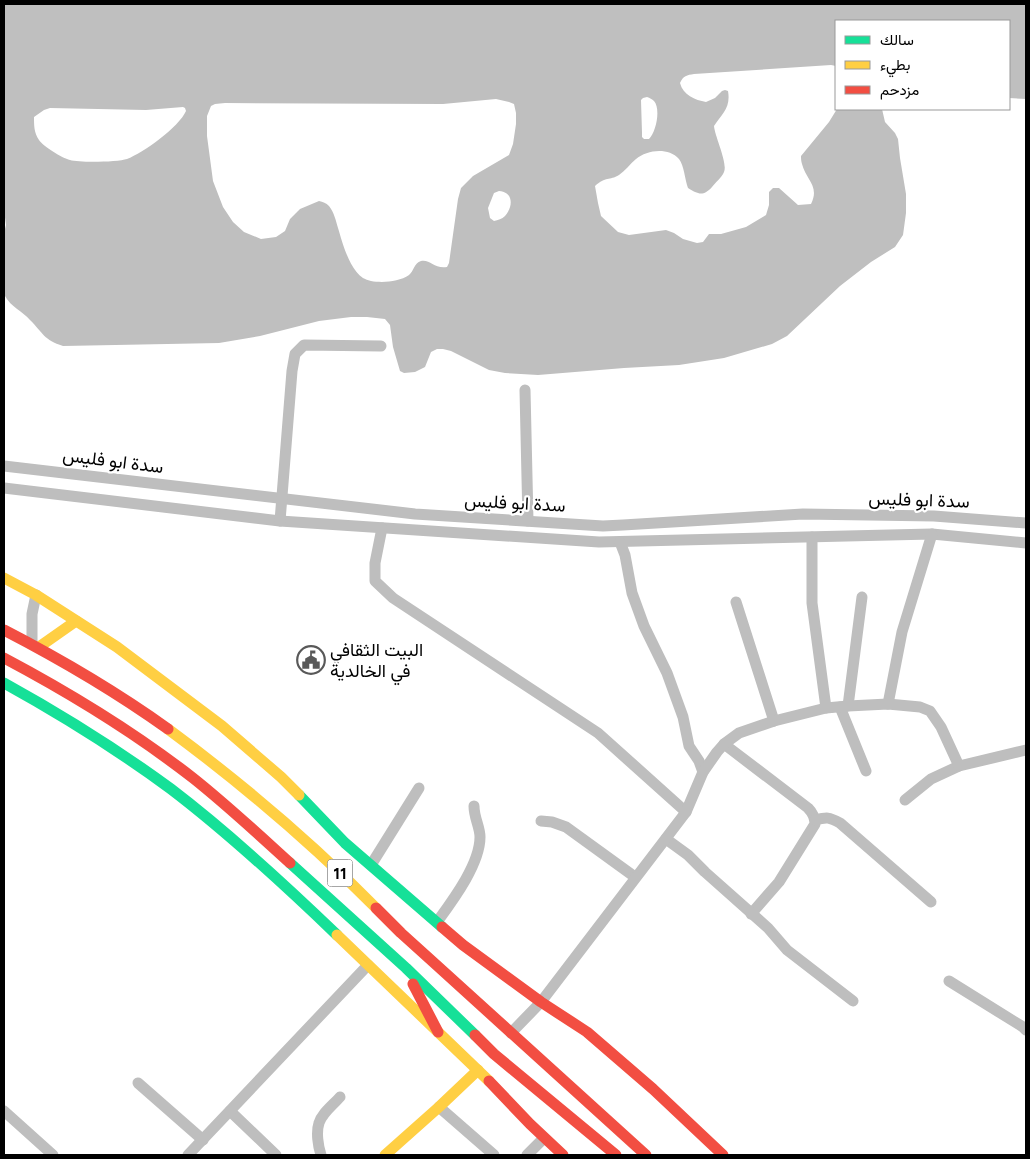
<svg xmlns="http://www.w3.org/2000/svg" width="1030" height="1159" viewBox="0 0 1030 1159" font-family="Figtree,Vazirmatn,sans-serif">
	<style>
		.water { fill: #bfbfbf; fill-rule: evenodd }
		.lines { fill: none; stroke-linecap: round; stroke-linejoin: round }
		.street { stroke: #bebebe; stroke-width: 11 }
		.fast { stroke: #16e098; stroke-width: 11 }
		.slow { stroke: #ffcf43; stroke-width: 11 }
		.jam { stroke: #f24e42; stroke-width: 11 }
		.labels { text-anchor: middle; stroke-width: 4.5; stroke-linejoin: round; paint-order: stroke }
		.shield { fill: #fff; stroke: #4c4c4c; stroke-width: 1 }
		.shield-label { font-size: 16px; font-weight: bold; fill: #000 }
		.street-label { font-size: 18px; fill: #000; stroke: #fff }
		.poi-label { font-size: 18px; fill: #000; stroke: #fff; text-anchor: start }
	</style>
	<rect width="100%" height="100%" fill="#fff"/>
	<path class="water" d="M4,4h1022v95l-17,-1v-77h-173v45l-5,-1 -137,9c-7,1 -11,2 -14,9 3,12 15,17 26,19l9,-4 7,-7 3,-1 3,1c3,17 -6,23 -14,35 1,11 14,37 10,46 -2,5 -9,11 -12,15 -9,10 -14,7 -24,1 -3,-8 -4,-23 -9,-29 -11,-12 -32,-9 -43,0 -6,5 -11,12 -17,16 -10,6 -13,1 -24,11l3,17 3,13 17,16 11,3 37,-5 8,3 9,6 14,4 6,-1 6,-8h12l25,-7 20,-12 3,-10v-13l4,-4h6l19,17 13,-1c9,-18 -5,-24 -9,-40 -1,-3 -1,-6 -1,-8l28,-34 8,-13h45l3,13 10,11 3,6 2,19 6,36v19l-3,22 -8,12 -24,15 -31,24 -53,50 -15,8 -48,14 -45,7 -55,3 -86,7 -33,-2 -16,-3 -38,-19 -8,-2h-6l-6,3 -6,15 -10,5 -11,1 -4,-2 -7,-24 -3,-22 -5,-6 -18,-2h-16l-32,4 -59,15 -41,7 -156,3c-19,-6 -20,-13 -33,-26 -8,-9 -19,-13 -25,-24 -3,-6 -1,-53 -1,-63l2,-8 -2,-15zM647,97c3,1 5,2 7,4 7,8 2,31 -5,38h-5l-2,-2v-4l-1,-33 2,-2zM496,99l13,3 5,2 2,9v11l-3,20 -4,11 -36,21 -12,12 -3,11 -9,64 -2,4c-13,2 -17,-8 -26,-6 -7,2 -7,10 -12,14 -10,7 -27,8 -38,6 -20,-3 -28,-37 -33,-53 -2,-7 -4,-16 -9,-22 -3,-3 -6,-4 -10,-5l-19,8 -10,10 -5,12 -9,6 -15,2 -17,-7 -11,-10 -10,-15 -10,-26 -6,-45v-20l4,-10 4,-2 10,-1 218,1zM183,107l2,1 1,3c-7,16 -43,42 -59,48 -9,3 -47,4 -57,1 -8,-2 -27,-14 -31,-20 -5,-7 -5,-15 -5,-23l10,-7 6,-2 96,2zM499,191c15,1 14,16 6,25 -3,3 -7,4 -11,5l-4,-3 -2,-10 6,-15z"/>
	<g class="lines">
		<g class="street">
			<polyline points="525,390 528,521"/>
			<polyline points="4,466 415,514 603,526 623,525 803,514 934,516 1026,523"/>
			<polyline points="4,488 280,521 599,542 932,534 1026,543"/>
			<polyline points="280,521 292,371 295,354 304,345 381,346"/>
			<polyline points="382,528 375,563 375,581 393,598 598,733 686,812"/>
			<polyline points="812,537 812,603 826,708"/>
			<polyline points="620,542 625,555 632,593 644,626 667,673 683,717 689,746 699,761 703,772"/>
			<polyline points="736,602 774,721"/>
			<polyline points="32,643 32,614 36,595"/>
			<polyline points="888,704 902,632 932,534"/>
			<polyline points="848,706 862,597"/>
			<polyline points="840,707 866,771"/>
			<path d="M724,744l84,64c5,5 7,9 7,16l-36,58 -28,32"/>
			<polyline points="905,800 931,779 959,766"/>
			<path d="M815,820c12,-3 14,-3 25,3l91,79"/>
			<polyline points="541,821 552,822 566,827 635,877"/>
			<polyline points="666,839 688,855 705,872 768,928 787,950 853,1001"/>
			<polyline points="371,865 419,788"/>
			<path d="M437,922c16,-22 43,-58 43,-85 0,-10 -6,-19 -6,-31"/>
			<polyline points="949,981 1023,1027 1026,1030"/>
			<polyline points="511,1033 541,1002 686,812 703,772 717,752 724,744 739,733 774,721 826,708 848,706 888,704 920,707 930,711 941,727 959,766 1026,750"/>
			<polyline points="138,1083 203,1140"/>
			<polyline points="439,1107 494,1155"/>
			<polyline points="4,1111 53,1155"/>
			<polyline points="230,1111 276,1155"/>
			<polyline points="188,1155 368,965"/>
			<path d="M321,1155c-3,-9 -5,-23 -2,-32 3,-10 14,-18 21,-26"/>
			<polyline points="527,1155 544,1138"/>
		</g>
		<g class="fast">
			<path d="M4,683c58,32 114,67 167,106 59,45 113,95 166,146"/>
			<polyline points="299,795 345,843 442,927"/>
			<polyline points="290,863 406,968 475,1035"/>
		</g>
		<g class="slow">
			<polyline points="4,578 36,595 117,647 222,726 281,777 299,795"/>
			<polyline points="39,647 76,621"/>
			<path d="M168,729c73,54 144,114 208,179"/>
			<polyline points="337,935 489,1081"/>
			<polyline points="385,1155 439,1107 478,1070"/>
		</g>
		<g class="jam">
			<path d="M4,630c58,30 111,61 164,99"/>
			<path d="M4,658c66,35 130,74 189,120 34,27 65,56 97,85"/>
			<polyline points="376,908 401,933 432,961 646,1155"/>
			<polyline points="442,927 463,945 541,1002 587,1032 653,1089 723,1155"/>
			<polyline points="413,984 438,1032"/>
			<polyline points="475,1035 494,1054 616,1155"/>
			<polyline points="489,1081 530,1124 563,1155"/>
		</g>
	</g>
	<defs>
		<symbol id="civic-ring" viewBox="-11 -11 22 22"><circle r="9.5" fill="#fff" stroke="#595959" stroke-width="1.5"/><path d="M-.6-6.5H3V-4.5H.6V-3L4-1V1h2V6H-6V1h2V-1L-.6-3ZM-1.2 2.5V6h2.4V2.5Z" fill="#595959"/></symbol>
	</defs>
	<g fill-rule="evenodd">
		<use href="#civic-ring" x="295" y="644" width="32" height="32"/>
	</g>
	<g class="labels">
		<rect class="shield" x="327.5" y="859.5" width="25" height="27" rx="4"/>
		<g class="shield-label">
			<text x="340" y="879">11</text>
		</g>
		<g class="street-label">
			<text transform="translate(113 461) rotate(7)" y="6">سدة ابو فليس</text>
			<text transform="translate(919 500) rotate(2)" y="6">سدة ابو فليس</text>
			<text transform="translate(515 503) rotate(3)" y="6">سدة ابو فليس</text>
		</g>
		<g class="poi-label">
			<text x="330" y="656">البيت الثقافي<tspan x="330" dy="21">في الخالدية</tspan></text>
		</g>
	</g>
	<rect width="1030" height="1159" fill="none" stroke="#000000" stroke-width="10"/>
	<rect x="835" y="20" width="175" height="90" fill="#ffffff" stroke="#999999"/>
	<rect x="845" y="36" width="25" height="8" fill="#16e098" stroke="#999999"/>
	<text x="880" y="45" font-size="15" fill="#000000">سالك</text>
	<rect x="845" y="61" width="25" height="8" fill="#ffcf43" stroke="#999999"/>
	<text x="880" y="70" font-size="15" fill="#000000">بطيء</text>
	<rect x="845" y="86" width="25" height="8" fill="#f24e42" stroke="#999999"/>
	<text x="880" y="95" font-size="15" fill="#000000">مزدحم</text>
</svg>
